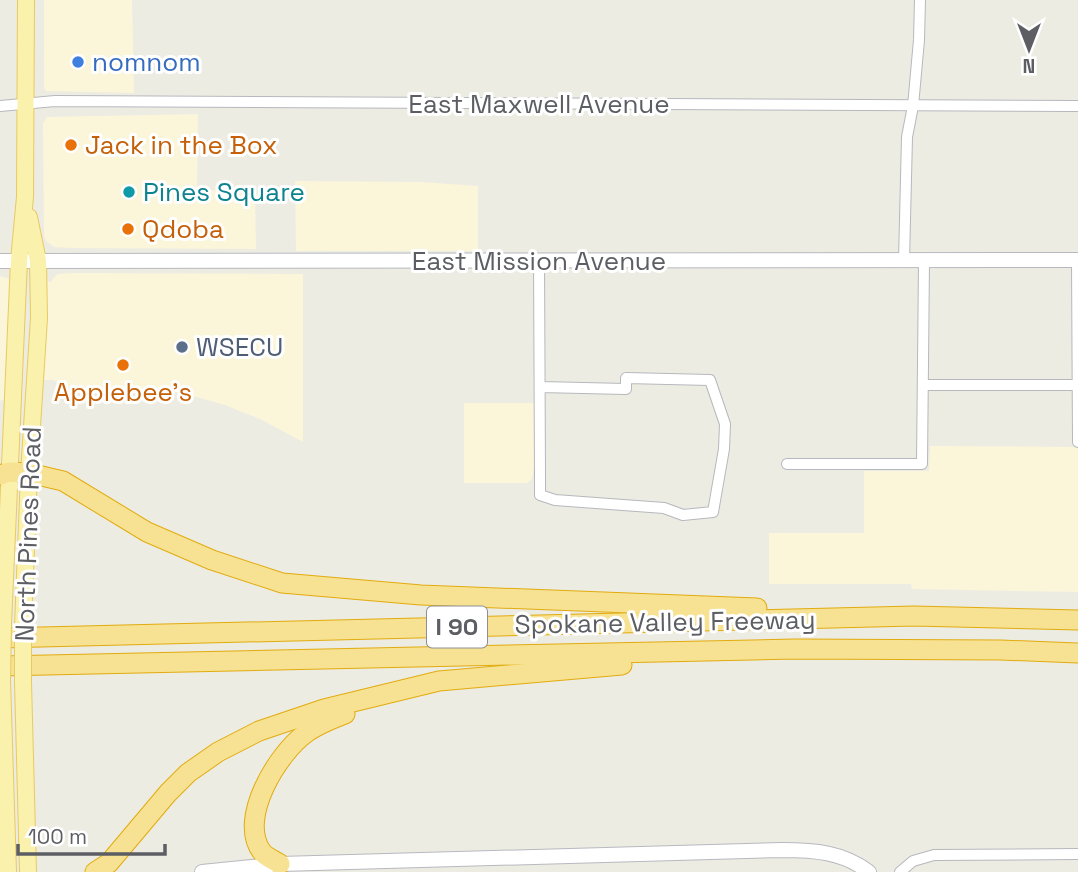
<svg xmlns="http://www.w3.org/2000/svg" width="1078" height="872" viewBox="0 0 1078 872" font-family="'Space Grotesk',sans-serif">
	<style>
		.commercial { fill: #fbf5da }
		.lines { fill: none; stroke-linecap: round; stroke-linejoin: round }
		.street-casing { stroke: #b6b8bd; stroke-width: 12 }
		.secondary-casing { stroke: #b7b9bf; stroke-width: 16 }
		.primary-casing { stroke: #e8ca61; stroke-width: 18 }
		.highway-casing { stroke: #e2ab0e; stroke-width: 21 }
		.street { stroke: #fff; stroke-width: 10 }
		.secondary { stroke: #fff; stroke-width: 14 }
		.primary { stroke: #faf1ac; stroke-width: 16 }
		.highway { stroke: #f6e292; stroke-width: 19 }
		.primary-bridge-casing { stroke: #e8ca61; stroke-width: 18; stroke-linecap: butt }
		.primary-bridge { stroke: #faf1ac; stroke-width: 16 }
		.shop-dot { fill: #3f7fe0; stroke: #fff; stroke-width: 2.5 }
		.food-dot { fill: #e8710a; stroke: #fff; stroke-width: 2.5 }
		.culture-dot { fill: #0f9aa8; stroke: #fff; stroke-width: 2.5 }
		.service-dot { fill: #5c6f8a; stroke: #fff; stroke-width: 2.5 }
		.labels { text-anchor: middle; stroke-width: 6; stroke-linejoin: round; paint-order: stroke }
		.shield { fill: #fff; stroke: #8d8e92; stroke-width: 2 }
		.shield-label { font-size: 24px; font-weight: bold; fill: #5c5e63 }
		.shop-label { font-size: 26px; fill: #366cbe; stroke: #fff; text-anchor: start }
		.street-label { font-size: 26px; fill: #5c5e63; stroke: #fff }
		.food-label { font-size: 26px; fill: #c56008; stroke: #fff; text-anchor: start }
		.culture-label { font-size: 26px; fill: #0d838f; stroke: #fff; text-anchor: start }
		.service-label { font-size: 26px; fill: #4e5e75; stroke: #fff; text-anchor: start }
	</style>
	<rect width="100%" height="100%" fill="#edece3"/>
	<g class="commercial">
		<polygon points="44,0 132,0 134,93 46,91 44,88"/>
		<polygon points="198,114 197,190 255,190 256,249 71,248 54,247 46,241 44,236 43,123 47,117"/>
		<polygon points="295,181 421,182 478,186 478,251 296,251"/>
		<polygon points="73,273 303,274 303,442 262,420 225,405 182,393 146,389 65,387 53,380 44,380 47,281 51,282 54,277 58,274"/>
		<polygon points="0,276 9,279 13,286 10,391 5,399 0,401"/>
		<polygon points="464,403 537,403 537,466 534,468 532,479 527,483 464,483"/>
		<polygon points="930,446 1078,447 1078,592 912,589 911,584 769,584 769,533 864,533 864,471 929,471"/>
	</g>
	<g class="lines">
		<defs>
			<g id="street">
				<polyline points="0,106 55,101 1078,106"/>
				<polyline points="539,260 540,474 540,495 555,500 664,508 683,515 713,512 724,449 725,424 710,380 626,378 626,389 540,387"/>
				<polyline points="1077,260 1078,442"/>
				<polyline points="904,261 907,137 913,106 919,40 920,0"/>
				<polyline points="923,385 1077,385"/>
				<polyline points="787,464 922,464 924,261"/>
				<polyline points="900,872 913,861 934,855 1078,854"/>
			</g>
			<g id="secondary">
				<polyline points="0,261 1078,260"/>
				<path d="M202,872l78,-8 502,-14c32,0 61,2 87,22"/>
			</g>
			<g id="primary">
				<polyline points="3,624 19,261 25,197 26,0"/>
				<polyline points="23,626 29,473 39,318 38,261 29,217"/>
				<polyline points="2,680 8,872"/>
				<polyline points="23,682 28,872"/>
			</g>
			<g id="highway">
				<polyline points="0,475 9,472 29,473 63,481 147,532 212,560 282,583 421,595 757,608"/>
				<polyline points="0,638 914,616 1078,620"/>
				<polyline points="0,666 794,649 1001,650 1078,653"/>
				<path d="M280,864c-6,-4 -14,-7 -18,-12 -25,-33 16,-99 44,-119 11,-8 26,-14 39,-19"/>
				<polyline points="95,872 109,863 168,793 188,773 218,752 259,731 324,709 439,681 622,665"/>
			</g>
		</defs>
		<use href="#street" class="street-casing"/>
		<use href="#secondary" class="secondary-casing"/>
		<use href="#primary" class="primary-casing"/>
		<use href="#highway" class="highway-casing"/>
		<use href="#street" class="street"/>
		<use href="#secondary" class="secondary"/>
		<use href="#primary" class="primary"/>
		<use href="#highway" class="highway"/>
		<defs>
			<g id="primary-bridge">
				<polyline points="2,680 3,624"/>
				<polyline points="23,682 23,626"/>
			</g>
		</defs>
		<use href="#primary-bridge" class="primary-bridge-casing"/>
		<use href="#primary-bridge" class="primary-bridge"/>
	</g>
	<circle class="shop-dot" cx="78" cy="62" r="7"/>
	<g class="food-dot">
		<circle cx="71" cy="145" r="7"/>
		<circle cx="128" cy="229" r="7"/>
		<circle cx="123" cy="365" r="7"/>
	</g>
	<circle class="culture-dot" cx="129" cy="192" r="7"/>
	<circle class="service-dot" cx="182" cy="347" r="7"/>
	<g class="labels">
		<rect class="shield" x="427" y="606.5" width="60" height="41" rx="5"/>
		<g class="shield-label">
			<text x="457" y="635">I 90</text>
		</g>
		<g class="shop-label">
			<text x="92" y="71">nomnom</text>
		</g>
		<g class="street-label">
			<text x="539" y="113">East Maxwell Avenue</text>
			<text x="539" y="270">East Mission Avenue</text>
			<text transform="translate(28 534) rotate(-88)" y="9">North Pines Road</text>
			<text transform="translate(665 622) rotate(-1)" y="9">Spokane Valley Freeway</text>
		</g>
		<g class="food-label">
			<text x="85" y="154">Jack in the Box</text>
			<text x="142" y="238">Qdoba</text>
			<text x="123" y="401" text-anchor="middle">Applebee's</text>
		</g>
		<g class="culture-label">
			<text x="143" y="201">Pines Square</text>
		</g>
		<g class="service-label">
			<text x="196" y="356">WSECU</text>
		</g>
	</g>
	<g transform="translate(1029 49) rotate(180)" stroke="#ffffff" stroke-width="5" paint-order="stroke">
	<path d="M0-5L12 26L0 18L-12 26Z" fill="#5c5e63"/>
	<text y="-10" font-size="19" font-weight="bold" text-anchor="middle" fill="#5c5e63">N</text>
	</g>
	<path d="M18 844v10h147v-10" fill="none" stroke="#5c5e63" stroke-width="3.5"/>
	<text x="28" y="844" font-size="21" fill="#5c5e63" stroke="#ffffff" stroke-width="5" paint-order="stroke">100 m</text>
</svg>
